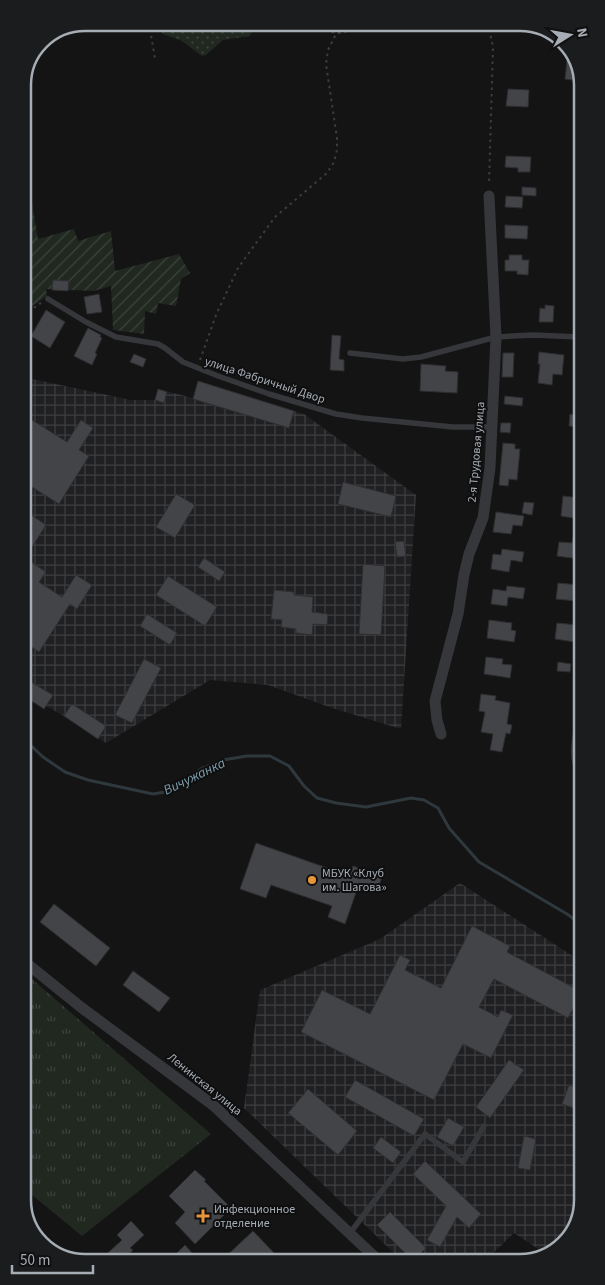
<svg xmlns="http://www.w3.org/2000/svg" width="605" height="1285" viewBox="0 0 605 1285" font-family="'Source Sans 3',sans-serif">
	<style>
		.industrial { fill: url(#industrial-grid) }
		.grass { fill: url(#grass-dots) }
		.park { fill: url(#park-tufts) }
		.garden { fill: url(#garden-furrows) }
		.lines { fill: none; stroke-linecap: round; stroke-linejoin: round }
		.stream { stroke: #2e383d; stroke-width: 3 }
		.building { fill: #434448; stroke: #2e2e31 }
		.path { stroke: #3b3e41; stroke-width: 2; stroke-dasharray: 2.5 4; stroke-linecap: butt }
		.lane { stroke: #35373a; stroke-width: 5.5 }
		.street { stroke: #35373a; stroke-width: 11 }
		.poi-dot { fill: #e8953a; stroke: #0f0f10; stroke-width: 2 }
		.labels { text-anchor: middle; stroke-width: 4; stroke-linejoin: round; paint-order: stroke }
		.street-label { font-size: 12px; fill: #a6adb5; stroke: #0f0f10 }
		.poi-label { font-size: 12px; fill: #a6adb5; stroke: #0f0f10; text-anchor: start }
		.water-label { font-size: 14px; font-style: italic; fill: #7f9fae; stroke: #0f0f10 }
		.rim { fill: none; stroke: #a6adb5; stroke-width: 2.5 }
	</style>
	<defs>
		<pattern id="industrial-grid" width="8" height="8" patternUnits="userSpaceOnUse" patternTransform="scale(1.25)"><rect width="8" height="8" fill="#202022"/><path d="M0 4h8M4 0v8" fill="none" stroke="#3d3e40"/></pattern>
		<pattern id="grass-dots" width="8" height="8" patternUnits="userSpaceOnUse" patternTransform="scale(1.25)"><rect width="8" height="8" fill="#202820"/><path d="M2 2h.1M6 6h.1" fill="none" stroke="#3d443e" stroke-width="1.8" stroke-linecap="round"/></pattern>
		<pattern id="park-tufts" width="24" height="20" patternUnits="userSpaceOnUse" patternTransform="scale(1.25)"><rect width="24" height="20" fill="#202820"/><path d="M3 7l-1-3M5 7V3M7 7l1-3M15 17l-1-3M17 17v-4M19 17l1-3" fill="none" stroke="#3d443e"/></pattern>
		<pattern id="garden-furrows" width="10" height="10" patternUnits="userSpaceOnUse" patternTransform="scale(1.25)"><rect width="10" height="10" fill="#202820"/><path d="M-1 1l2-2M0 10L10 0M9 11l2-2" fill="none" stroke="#3d443e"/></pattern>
	</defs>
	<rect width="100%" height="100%" fill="#141415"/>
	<g class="industrial">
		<polygon points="23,377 131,400 155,400 158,389 193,398 198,381 304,414 416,495 401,729 332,708 268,685 210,680 106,743 64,716 46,706 44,708 24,696"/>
		<polygon points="460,883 582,962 582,1200 572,1235 546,1254 514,1233 487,1259 401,1260 244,1108 260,990 380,939"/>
	</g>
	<polygon class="grass" points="158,23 255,23 250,36 223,40 206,55 202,56 182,41 163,34"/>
	<polygon class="park" points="25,973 211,1134 82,1236 32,1195 26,1200"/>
	<polygon class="garden" points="23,149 38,239 74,229 78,241 111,231 115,271 179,254 190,273 181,279 176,306 158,303 156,314 145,311 144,334 113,330 111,286 94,291 46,289 47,296 23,312"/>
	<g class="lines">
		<polyline class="stream" points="25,740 43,757 65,772 88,780 153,794 165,792 178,786 201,769 223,760 247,756 270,756 289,766 304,786 317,798 336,803 366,807 411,798 424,800 438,808 449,828 479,862 567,914 582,925"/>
	</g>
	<g class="building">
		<polygon points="568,50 579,65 579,81 565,79"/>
		<polygon points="508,89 529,90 528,107 506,106"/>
		<polygon points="506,156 531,157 530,172 518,172 518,168 505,167"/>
		<polygon points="522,187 536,188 536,196 522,195"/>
		<polygon points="506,196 523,197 522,208 505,207"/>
		<polygon points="505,225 528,226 527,239 505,238"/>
		<polygon points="509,255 522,255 522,260 529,260 528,275 517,274 517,271 505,271 505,260 509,260"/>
		<polygon points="53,280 69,281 68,291 52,290"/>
		<polygon points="99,294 102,312 87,314 84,297"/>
		<polygon points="545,305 554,306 553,322 539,322 540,308 545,309"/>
		<polygon points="46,310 65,322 50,348 31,336"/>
		<polygon points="88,328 101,335 100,337 102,338 95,353 97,354 92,365 74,356"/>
		<polygon points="332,335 341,336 339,359 344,360 344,371 330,370"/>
		<polygon points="539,352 564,355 562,375 553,374 552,385 538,383 540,364 538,364"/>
		<polygon points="503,353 514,353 513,377 502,377"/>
		<polygon points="134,354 146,359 143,367 130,362"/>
		<polygon points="421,364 446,366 445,371 458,372 457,393 420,391"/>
		<polygon points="198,381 294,411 289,428 193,399"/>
		<polygon points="158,389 167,392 164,403 155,400"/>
		<polygon points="505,396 523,398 522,406 504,404"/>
		<polygon points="570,414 580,416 580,427 569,426"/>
		<polygon points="24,415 67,442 81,420 93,428 79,450 89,456 59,504 24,482"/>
		<polygon points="501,423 511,423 510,433 500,432"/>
		<polygon points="503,443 515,444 515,449 520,449 517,480 509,479 508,486 499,485"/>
		<polygon points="343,482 396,496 391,517 338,504"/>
		<polygon points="176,494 195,505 175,538 156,527"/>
		<polygon points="563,496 580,498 579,519 561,516"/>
		<polygon points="524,502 534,503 532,515 522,513"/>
		<polygon points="24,510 46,525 25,558 46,572 39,582 62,597 76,575 92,585 77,609 70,604 39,652 24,642"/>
		<polygon points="496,512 524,516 522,526 513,525 511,534 493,532"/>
		<polygon points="575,526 580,527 579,559 557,556 559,542 572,543"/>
		<polygon points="404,541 406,556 397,557 395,542"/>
		<polygon points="502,549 524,552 522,562 511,560 509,572 491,569 493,554 501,555"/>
		<polygon points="204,558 225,572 219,581 198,567"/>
		<polygon points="363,564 385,566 381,635 359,634"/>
		<polygon points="168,576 217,607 205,626 156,595"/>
		<polygon points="558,583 579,585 577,601 556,599"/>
		<polygon points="507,586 525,588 523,599 508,597 507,606 491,604 493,589 506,591"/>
		<polygon points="274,590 294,592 294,595 313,597 312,612 328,614 327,625 313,624 312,635 296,633 296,629 281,627 282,620 271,619"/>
		<polygon points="147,614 177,633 170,645 140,626"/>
		<polygon points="489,620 512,623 511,630 516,631 514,642 487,638"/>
		<polygon points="557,623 577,625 575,642 555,639"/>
		<polygon points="486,657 503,659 502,664 512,665 510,678 484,674"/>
		<polygon points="144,659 161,668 132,723 115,715"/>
		<polygon points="558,662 571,664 570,672 557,671"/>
		<polygon points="24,678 53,695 44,709 24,696"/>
		<polygon points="481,694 496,696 495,700 510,703 507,724 512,725 510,734 506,733 502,752 490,750 493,734 481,732 485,712 479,711"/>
		<polygon points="72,704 106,726 98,739 64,716"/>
		<polygon points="256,843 350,876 353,866 382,877 377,891 359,884 345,924 328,917 332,906 271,885 266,898 240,889"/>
		<polygon points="54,904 110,948 96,966 40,922"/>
		<polygon points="472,926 510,946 507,952 582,992 568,1018 494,979 479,1007 498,1017 501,1010 513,1015 491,1058 463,1044 434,1100 301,1032 322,990 370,1014 400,955 410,960 405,970 441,988"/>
		<polygon points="133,971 170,998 159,1012 123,985"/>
		<polygon points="509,1060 524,1070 490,1118 476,1107"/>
		<polygon points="355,1080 424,1119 414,1136 345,1097"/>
		<polygon points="569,1085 582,1090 582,1101 579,1110 562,1104"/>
		<polygon points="308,1089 357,1131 338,1155 288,1113"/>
		<polygon points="448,1118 464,1127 453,1146 437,1137"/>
		<polygon points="524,1136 536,1139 530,1170 518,1168"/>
		<polygon points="381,1137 401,1152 393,1163 373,1148"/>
		<polygon points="425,1161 481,1214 469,1228 457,1217 440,1247 427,1240 446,1206 413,1174"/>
		<polygon points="195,1170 206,1180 204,1181 231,1208 195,1244 175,1223 185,1212 169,1196"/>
		<polygon points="390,1212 426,1248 414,1260 412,1260 377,1225"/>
		<polygon points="131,1221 144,1235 130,1248 133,1250 128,1255 134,1262 98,1262 122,1240 117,1235"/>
		<polygon points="253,1231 277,1256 272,1261 221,1261"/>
		<polygon points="185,1245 200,1262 168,1262"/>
	</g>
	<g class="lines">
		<g class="path">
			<polyline points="149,23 155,59"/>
			<path d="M322,23c14,18 25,8 42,0"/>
			<polyline points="488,23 493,47 489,185"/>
			<polyline points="23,315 41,303"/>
			<polyline points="200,360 216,315 238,268 275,217 327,173 334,162 337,150 337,138 326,64 328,50 336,34"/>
		</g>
		<g class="lane">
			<polyline points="48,299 86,322 116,337 158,344 165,348 183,362 218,376 269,394 336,414 362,418 453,427 492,427"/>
			<polyline points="350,353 403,359 421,357 496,337 533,335 580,337"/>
			<polyline points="350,1233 425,1134 463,1162 484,1126"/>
		</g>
		<g class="street">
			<path d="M581,717c-2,13 -9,42 0,52"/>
			<polyline points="441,734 437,720 435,701 458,614 464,575 469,554 483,518 490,468 496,337 489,196"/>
			<polyline points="25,962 82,1008 213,1105 378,1260"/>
		</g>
	</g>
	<g class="poi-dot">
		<circle cx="312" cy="880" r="5"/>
		<path d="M200.5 1208.5h5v5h5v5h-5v5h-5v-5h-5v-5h5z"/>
	</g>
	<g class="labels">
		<g class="street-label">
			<text transform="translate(265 380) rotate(18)" y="4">улица Фабричный Двор</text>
			<text transform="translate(476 452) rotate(-85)" y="4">2-я Трудовая улица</text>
			<text transform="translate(205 1084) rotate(39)" y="4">Ленинская улица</text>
		</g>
		<g class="poi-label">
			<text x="322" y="877">МБУК «Клуб<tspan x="322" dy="14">им. Шагова»</tspan></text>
			<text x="214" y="1213">Инфекционное<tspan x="214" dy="14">отделение</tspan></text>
		</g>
		<g class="water-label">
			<text transform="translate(194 776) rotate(-26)" y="5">Вичужанка</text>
		</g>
	</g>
	<path d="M0 0H605V1285H0ZM85 31H520A54 54 0 0 1 574 85V1200A54 54 0 0 1 520 1254H85A54 54 0 0 1 31 1200V85A54 54 0 0 1 85 31Z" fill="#1b1c1d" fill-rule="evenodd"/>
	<path class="rim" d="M85 31H520A54 54 0 0 1 574 85V1200A54 54 0 0 1 520 1254H85A54 54 0 0 1 31 1200V85A54 54 0 0 1 85 31Z"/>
	<g transform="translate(570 35) rotate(79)" stroke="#0f0f10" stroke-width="4" paint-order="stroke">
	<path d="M0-4L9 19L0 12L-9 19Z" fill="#a6adb5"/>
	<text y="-8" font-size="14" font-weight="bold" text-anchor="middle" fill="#a6adb5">N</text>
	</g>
	<path d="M12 1265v8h81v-8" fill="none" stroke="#a6adb5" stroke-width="2.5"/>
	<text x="20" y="1265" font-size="15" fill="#a6adb5" stroke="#0f0f10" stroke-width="4" paint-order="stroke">50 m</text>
</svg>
